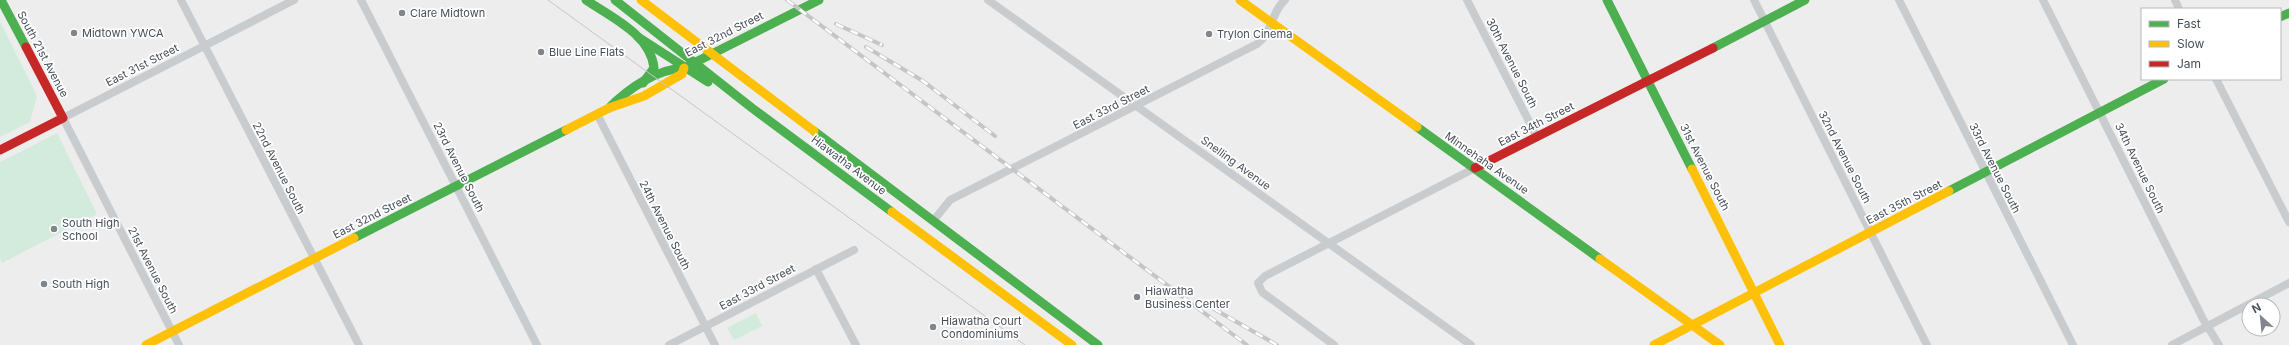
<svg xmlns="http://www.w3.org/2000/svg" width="2289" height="345" viewBox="0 0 2289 345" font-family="Inter,sans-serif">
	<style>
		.green { fill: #d3ebdd }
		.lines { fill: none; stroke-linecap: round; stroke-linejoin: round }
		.street { stroke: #c9ccce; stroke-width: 8 }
		.fast { stroke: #4caf50; stroke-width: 9 }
		.slow { stroke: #ffc107; stroke-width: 9 }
		.jam { stroke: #c62828; stroke-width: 9 }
		.tram { stroke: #c4c5c7; stroke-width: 1 }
		.rail-casing { stroke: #c4c5c7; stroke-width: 4 }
		.rail { stroke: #fff; stroke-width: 2.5; stroke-dasharray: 8; stroke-linecap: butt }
		.poi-dot { fill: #81868c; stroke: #fff; stroke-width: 1.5 }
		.labels { text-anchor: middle; stroke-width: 3.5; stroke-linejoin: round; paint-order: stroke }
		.poi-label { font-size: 11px; fill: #464f58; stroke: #fff; text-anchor: start }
		.street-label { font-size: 11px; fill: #464f58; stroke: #fff }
	</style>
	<rect width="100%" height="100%" fill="#eeeded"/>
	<g class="green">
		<polygon points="0,21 37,96 30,122 0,137"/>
		<polygon points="57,133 97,214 2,263 0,259 0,162"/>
		<polygon points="756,313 762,326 734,340 727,328"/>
	</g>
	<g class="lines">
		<g class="street">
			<polyline points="181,0 359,345"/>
			<polyline points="361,0 537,345"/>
			<polyline points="988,0 1471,345"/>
			<polyline points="1467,0 1537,137"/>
			<polyline points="1754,0 1927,345"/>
			<polyline points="1899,0 2073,345"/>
			<polyline points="2043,0 2203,319 2219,345"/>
			<polyline points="2175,0 2179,9"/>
			<polyline points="2216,79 2289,222"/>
			<polyline points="597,114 715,345"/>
			<path d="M934,220l16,-20 307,-156c16,-12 14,-32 28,-44"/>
			<polyline points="816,269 856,345"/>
			<polyline points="179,345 63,118 294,0"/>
			<polyline points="669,345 854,250"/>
			<polyline points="1334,345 1262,292 1258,283 1265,276 1475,168"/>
			<polyline points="2172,345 2289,283"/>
		</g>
		<g class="fast">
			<polyline points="1,0 26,47"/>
			<path d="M586,0c25,17 65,35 68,68l-11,15"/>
			<polyline points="615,0 752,108 892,212"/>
			<polyline points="1607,0 1692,169"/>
			<polyline points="2280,17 2289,13"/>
			<polyline points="638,37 708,82"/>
			<polyline points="1713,48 1805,0"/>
			<path d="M609,108c19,-19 47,-39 75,-40l135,-68"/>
			<polyline points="1417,127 1600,259"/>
			<polyline points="814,131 1098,345"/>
			<polyline points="1949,191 2164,79"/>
			<polyline points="354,238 566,130"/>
		</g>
		<g class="slow">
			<polyline points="641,0 814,131"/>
			<polyline points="1240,0 1417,127"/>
			<polyline points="566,130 609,108 644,96 682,74 684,68"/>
			<polyline points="1692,169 1780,345"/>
			<polyline points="892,212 1072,345"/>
			<polyline points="1600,259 1720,345"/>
			<polyline points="146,345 354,238"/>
			<polyline points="1654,345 1949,191"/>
		</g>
		<g class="jam">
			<polyline points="0,150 63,118 26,47"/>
			<polyline points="1475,168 1713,48"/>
		</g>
		<polyline class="tram" points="548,0 1025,345"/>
		<defs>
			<g id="rail">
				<polyline points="787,0 1247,345"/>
				<polyline points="836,24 882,45"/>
				<polyline points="866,47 923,81 995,136"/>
				<polyline points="1214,309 1277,345"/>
			</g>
		</defs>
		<use href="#rail" class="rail-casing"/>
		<use href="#rail" class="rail"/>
	</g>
	<g class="poi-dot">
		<circle cx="402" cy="13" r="4"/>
		<circle cx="74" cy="33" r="4"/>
		<circle cx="1209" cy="34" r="4"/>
		<circle cx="541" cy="52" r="4"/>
		<circle cx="54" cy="229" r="4"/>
		<circle cx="44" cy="284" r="4"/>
		<circle cx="1137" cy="297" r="4"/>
		<circle cx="933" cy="327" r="4"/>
	</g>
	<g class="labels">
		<g class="poi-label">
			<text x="410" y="17">Clare Midtown</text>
			<text x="82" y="37">Midtown YWCA</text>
			<text x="1217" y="38">Trylon Cinema</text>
			<text x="549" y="56">Blue Line Flats</text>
			<text x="62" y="227">South High<tspan x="62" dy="13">School</tspan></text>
			<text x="52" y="288">South High</text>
			<text x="1145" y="295">Hiawatha<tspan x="1145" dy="13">Business Center</tspan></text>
			<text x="941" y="325">Hiawatha Court<tspan x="941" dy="13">Condominiums</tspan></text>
		</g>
		<g class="street-label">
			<text transform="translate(724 34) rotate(-27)" y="4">East 32nd Street</text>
			<text transform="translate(43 54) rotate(62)" y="4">South 21st Avenue</text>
			<text transform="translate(1512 63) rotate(63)" y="4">30th Avenue South</text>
			<text transform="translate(142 65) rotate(-27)" y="4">East 31st Street</text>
			<text transform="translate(1111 107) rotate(-27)" y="4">East 33rd Street</text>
			<text transform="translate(1536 124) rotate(-27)" y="4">East 34th Street</text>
			<text transform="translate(1845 157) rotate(63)" y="4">32nd Avenue South</text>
			<text transform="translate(1236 163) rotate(36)" y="4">Snelling Avenue</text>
			<text transform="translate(1487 163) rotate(35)" y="4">Minnehaha Avenue</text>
			<text transform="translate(849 165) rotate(37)" y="4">Hiawatha Avenue</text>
			<text transform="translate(459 167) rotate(63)" y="4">23rd Avenue South</text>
			<text transform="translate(1705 167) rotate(63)" y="4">31st Avenue South</text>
			<text transform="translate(279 168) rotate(63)" y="4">22nd Avenue South</text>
			<text transform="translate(1995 168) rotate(63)" y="4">33rd Avenue South</text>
			<text transform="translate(2140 168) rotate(64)" y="4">34th Avenue South</text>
			<text transform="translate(1904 202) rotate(-27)" y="4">East 35th Street</text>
			<text transform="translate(372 216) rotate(-27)" y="4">East 32nd Street</text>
			<text transform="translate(665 225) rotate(63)" y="4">24th Avenue South</text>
			<text transform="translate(153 270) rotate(63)" y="4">21st Avenue South</text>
			<text transform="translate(757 287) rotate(-28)" y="4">East 33rd Street</text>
		</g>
	</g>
	<rect x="2141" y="8" width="140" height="72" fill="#ffffff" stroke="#b5b9bc"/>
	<rect x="2149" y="21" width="20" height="6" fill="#4caf50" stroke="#b5b9bc"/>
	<text x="2177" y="28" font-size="12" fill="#464f58">Fast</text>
	<rect x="2149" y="41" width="20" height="6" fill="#ffc107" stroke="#b5b9bc"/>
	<text x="2177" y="48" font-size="12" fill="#464f58">Slow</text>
	<rect x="2149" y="61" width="20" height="6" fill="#c62828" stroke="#b5b9bc"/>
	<text x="2177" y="68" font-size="12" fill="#464f58">Jam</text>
	<g transform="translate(2261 317) rotate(333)"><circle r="19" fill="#ffffff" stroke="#b5b9bc"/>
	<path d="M0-3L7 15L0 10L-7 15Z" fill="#81868c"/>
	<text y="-6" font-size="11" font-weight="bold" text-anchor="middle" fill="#464f58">N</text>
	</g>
</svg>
